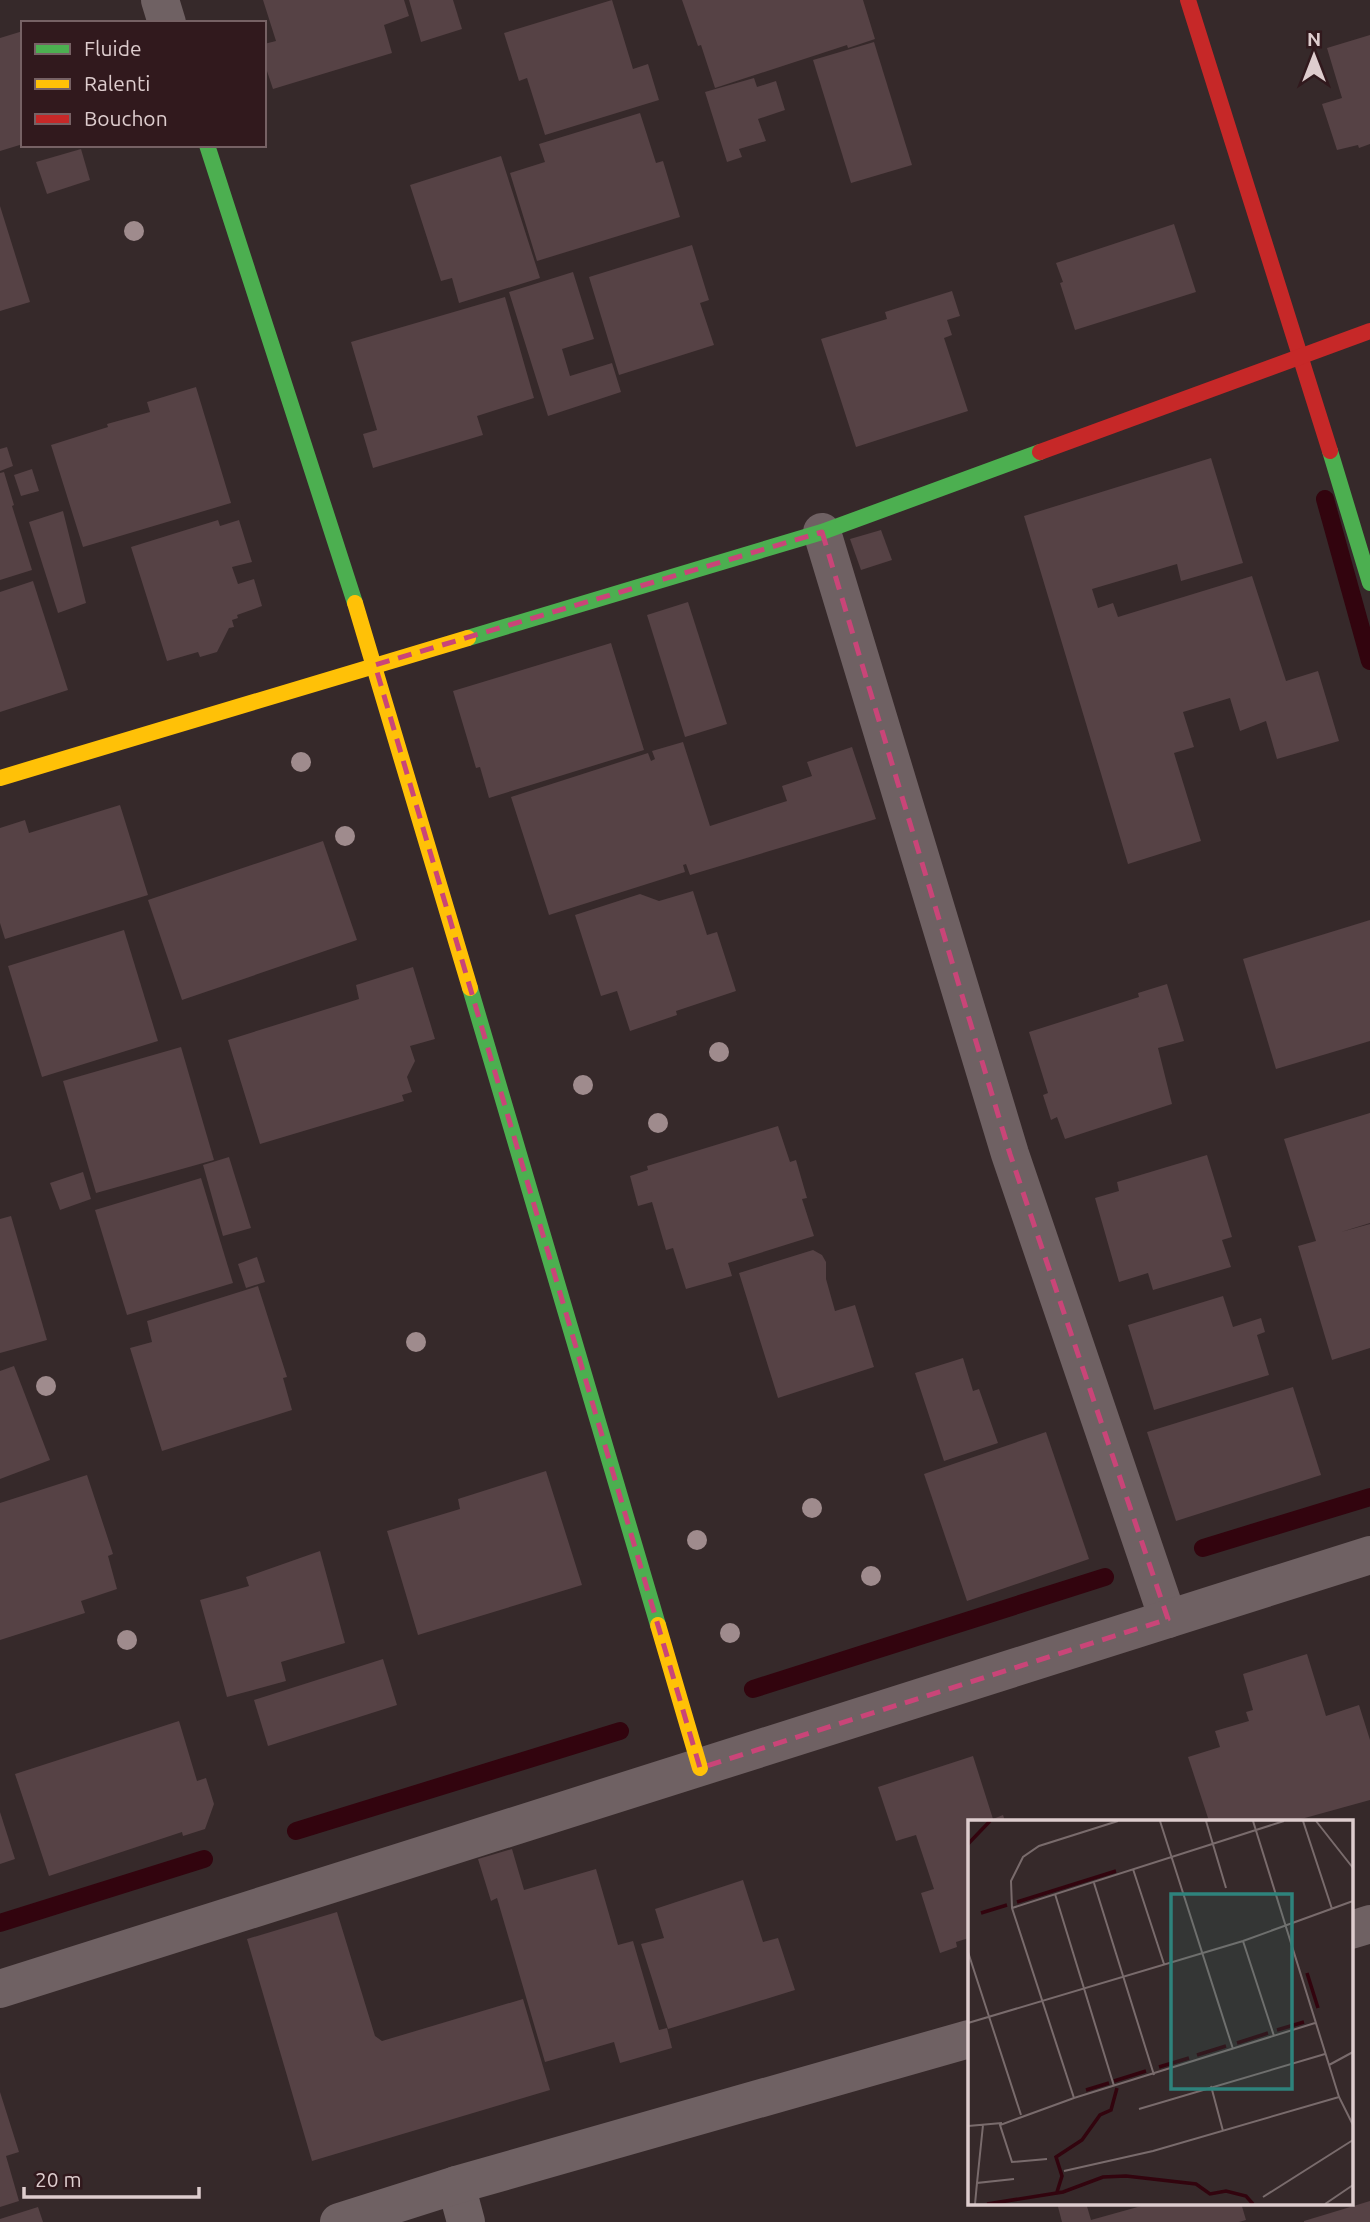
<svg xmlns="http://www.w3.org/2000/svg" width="1370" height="2222" viewBox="0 0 1370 2222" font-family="Ubuntu,sans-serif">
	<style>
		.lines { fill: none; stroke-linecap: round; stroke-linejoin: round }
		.stream { stroke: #32040e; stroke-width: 18 }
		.building { fill: #564245 }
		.street { stroke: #6f6163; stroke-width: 38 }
		.fast { stroke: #4caf50; stroke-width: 16 }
		.slow { stroke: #ffc107; stroke-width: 16 }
		.jam { stroke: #c62828; stroke-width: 16 }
		.tree { fill: #9f8b8d }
		.marked { fill: none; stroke: #c94578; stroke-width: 5; stroke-dasharray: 14 9; stroke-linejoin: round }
		.inset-river { fill: none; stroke: #32040e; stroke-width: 3.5 }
		.inset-road { fill: none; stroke: #796b6c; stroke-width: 2 }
		.view { fill: #2e837c; fill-opacity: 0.15; stroke: #2e837c; stroke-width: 3.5 }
		.inset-edge { fill: none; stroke: #decdce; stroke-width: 3.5 }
	</style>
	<rect width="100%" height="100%" fill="#36292a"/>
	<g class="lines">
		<g class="stream">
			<polyline points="1325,499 1370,661"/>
			<polyline points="1203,1548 1370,1497"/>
			<polyline points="753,1689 1105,1577"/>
			<polyline points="296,1831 620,1731"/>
			<polyline points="0,1923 204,1859"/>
		</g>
	</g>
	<g class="building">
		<polygon points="263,0 404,0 409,16 384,25 392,53 273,89 264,62 264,44 276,41"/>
		<polygon points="409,0 453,0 462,29 421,42"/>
		<polygon points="612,0 633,69 648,64 659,100 545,135 527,78 519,81 504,33"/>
		<polygon points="682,0 863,0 875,39 848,48 847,45 715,88 701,45 698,46"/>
		<polygon points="23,31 23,144 0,151 0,38"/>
		<polygon points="1370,35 1370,144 1359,148 1358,145 1337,150 1322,104 1342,98 1327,48"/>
		<polygon points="874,42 912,165 851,183 813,60"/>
		<polygon points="754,78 757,87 776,81 785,110 758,119 766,141 739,149 742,157 727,162 705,92"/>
		<polygon points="640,113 656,163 663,161 680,217 537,261 510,173 545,162 539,144"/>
		<polygon points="81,149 90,180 47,194 36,162"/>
		<polygon points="501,156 540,278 459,303 452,278 441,281 410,185"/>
		<polygon points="0,206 30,302 0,311"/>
		<polygon points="1174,224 1196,292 1075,330 1060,283 1063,282 1056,263"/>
		<polygon points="692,245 709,300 700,303 714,345 619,375 589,277"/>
		<polygon points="573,272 594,339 562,349 570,376 612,363 621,392 548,416 509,292"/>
		<polygon points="952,291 960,316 947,320 952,335 944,338 968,411 856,447 821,339 887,319 885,312"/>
		<polygon points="505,297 534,398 477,416 483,435 373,468 363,434 377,430 351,342"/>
		<polygon points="196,387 231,503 83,547 51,445 108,427 107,424 150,412 147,402"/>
		<polygon points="7,447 13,466 0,471 0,449"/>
		<polygon points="1211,458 1243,563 1181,581 1177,564 1092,589 1098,608 1113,603 1118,617 1252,576 1286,681 1318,671 1339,741 1277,759 1266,721 1240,731 1230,698 1183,712 1194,747 1174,753 1201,841 1128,864 1024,516"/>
		<polygon points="32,469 39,491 21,496 14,475"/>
		<polygon points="4,472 14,505 12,506 32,570 0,580 0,473"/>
		<polygon points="63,511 86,603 58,613 29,522"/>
		<polygon points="218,520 220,526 239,520 252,562 232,567 238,584 254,579 262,606 237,615 238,618 232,620 234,627 229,628 217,652 200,657 198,652 167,661 131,547"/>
		<polygon points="881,530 892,560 861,570 850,539"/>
		<polygon points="33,581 68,690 0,712 0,592"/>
		<polygon points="688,602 727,724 685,737 647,615"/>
		<polygon points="611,643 644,750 489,798 480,767 476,768 453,691"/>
		<polygon points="683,742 710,826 787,801 782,786 812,776 807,762 852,747 876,819 690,875 686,864 683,865 685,872 549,915 511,797 648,753 651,761 655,759 652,751"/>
		<polygon points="120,805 148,895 5,939 0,923 0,828 25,820 29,833"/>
		<polygon points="323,841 357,940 182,1000 148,900"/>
		<polygon points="693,891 707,935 717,932 736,991 676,1011 677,1015 630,1031 617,991 601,996 575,915 640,894 659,901"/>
		<polygon points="1370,920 1370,1041 1276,1069 1243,959"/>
		<polygon points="124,930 158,1041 42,1077 8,966"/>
		<polygon points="413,967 435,1039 410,1046 415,1061 407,1077 412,1092 402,1095 404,1101 260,1144 228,1040 359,999 356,985"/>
		<polygon points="1167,984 1184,1041 1158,1048 1172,1104 1065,1139 1057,1117 1051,1120 1043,1095 1048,1093 1029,1032 1139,997 1138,993"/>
		<polygon points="181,1047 214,1160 96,1193 63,1081"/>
		<polygon points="1370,1113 1370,1223 1341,1232 1370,1224 1370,1348 1332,1360 1298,1246 1316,1241 1284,1139"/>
		<polygon points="778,1126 790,1162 796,1160 807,1198 802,1199 814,1236 728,1263 732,1276 686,1289 673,1248 666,1250 652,1202 638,1206 630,1176 648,1170 647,1166"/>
		<polygon points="1207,1155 1232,1237 1222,1240 1231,1267 1153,1290 1148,1273 1119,1282 1095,1198 1119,1191 1117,1182"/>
		<polygon points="229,1157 251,1228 223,1236 203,1165"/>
		<polygon points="83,1172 91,1199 60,1210 50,1183"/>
		<polygon points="201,1178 233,1283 127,1315 95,1210"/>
		<polygon points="11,1216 47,1340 0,1353 0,1219"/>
		<polygon points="813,1250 822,1255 826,1262 826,1279 835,1311 855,1305 874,1367 778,1398 739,1273"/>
		<polygon points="257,1257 265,1282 246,1288 238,1264"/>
		<polygon points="258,1286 287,1377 283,1378 292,1410 162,1451 130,1348 152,1342 147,1321"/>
		<polygon points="1223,1296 1233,1327 1261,1318 1265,1332 1257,1335 1269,1375 1154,1410 1128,1325"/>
		<polygon points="963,1358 973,1391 979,1389 998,1443 944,1461 915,1373"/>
		<polygon points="14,1366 50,1460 0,1479 0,1371"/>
		<polygon points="1293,1387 1321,1475 1176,1521 1147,1432"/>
		<polygon points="1046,1432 1089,1559 967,1601 924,1474"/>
		<polygon points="546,1471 582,1585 418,1635 387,1531 460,1509 458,1499"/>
		<polygon points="87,1475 113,1554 108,1556 117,1589 81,1601 85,1613 0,1640 0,1503"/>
		<polygon points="320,1551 345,1643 281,1662 286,1681 227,1697 200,1600 249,1586 246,1577"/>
		<polygon points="1307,1654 1326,1716 1359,1705 1370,1740 1370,1800 1294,1821 1209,1821 1188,1757 1220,1747 1215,1731 1249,1721 1246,1712 1253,1710 1243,1674"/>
		<polygon points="383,1659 397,1705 268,1746 254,1700"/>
		<polygon points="179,1721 197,1781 206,1778 214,1804 205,1829 183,1836 182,1832 49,1876 15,1774"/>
		<polygon points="973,1756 993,1819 1003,1815 1005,1821 969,1821 969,1938 956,1942 957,1947 940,1953 921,1893 934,1889 916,1835 896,1841 878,1787"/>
		<polygon points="0,1812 15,1859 0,1864"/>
		<polygon points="512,1849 524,1890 596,1869 618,1945 633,1941 659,2030 667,2028 672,2048 620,2063 614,2042 545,2062 497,1898 491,1901 478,1859"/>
		<polygon points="743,1880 763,1942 778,1938 795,1990 668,2029 641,1944 664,1938 655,1909"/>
		<polygon points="337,1912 375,2036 382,2041 523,1999 550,2090 312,2161 247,1939"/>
		<polygon points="0,2092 19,2152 6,2156 19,2201 0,2207"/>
		<polygon points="1370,2201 1370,2222 1304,2222 1304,2221"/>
		<polygon points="1057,2203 1086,2203 1091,2220 1152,2203 1241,2203 1246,2220 1239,2222 1062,2222"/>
		<polygon points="38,2207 43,2222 0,2222 0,2219"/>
	</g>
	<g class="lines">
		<g class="street">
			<polyline points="160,0 167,23"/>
			<polyline points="822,532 1010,1154 1168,1619"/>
			<polyline points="1351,1930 1370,1924"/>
			<polyline points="0,1989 1370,1555"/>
			<polyline points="456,2185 466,2222"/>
			<polyline points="339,2222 456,2185 969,2039"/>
		</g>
		<g class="fast">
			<polyline points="207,145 355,603"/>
			<polyline points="1330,451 1370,583"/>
			<polyline points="468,638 822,532 1040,452"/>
			<polyline points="470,988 658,1625"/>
		</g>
		<g class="slow">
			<polyline points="355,603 470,988"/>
			<polyline points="0,778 468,638"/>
			<polyline points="658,1625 700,1768"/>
		</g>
		<g class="jam">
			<polyline points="1188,0 1330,451"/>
			<polyline points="1040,452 1370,331"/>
		</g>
	</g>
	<g class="tree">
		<circle cx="134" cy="231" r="10"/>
		<circle cx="301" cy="762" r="10"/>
		<circle cx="345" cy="836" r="10"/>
		<circle cx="719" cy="1052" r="10"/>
		<circle cx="583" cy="1085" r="10"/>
		<circle cx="658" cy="1123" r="10"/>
		<circle cx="416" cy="1342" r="10"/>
		<circle cx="46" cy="1386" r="10"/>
		<circle cx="812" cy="1508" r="10"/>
		<circle cx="697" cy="1540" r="10"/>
		<circle cx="871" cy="1576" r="10"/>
		<circle cx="730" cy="1633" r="10"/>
		<circle cx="127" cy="1640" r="10"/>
	</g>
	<path class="marked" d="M822,532l188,622 158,465 -468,149 -325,-1103z"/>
	<g transform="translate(968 1820)">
		<rect width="385" height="385" fill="#36292a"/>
		<path class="inset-river" d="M0,24l22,-23M49,82l99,-31M13,93l26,-8M339,153l11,35M309,210l27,-8M269,223l31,-10M229,235l29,-9M191,247l30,-9M146,261l32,-10M118,270l23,-7M89,372l5,-16 -6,-19 26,-17 18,-25 11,-5 6,-22M19,384l76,-12 40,-15 23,-1 70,8 14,10 16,-3 20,5 7,8"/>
		<path class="inset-road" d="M150,1l-79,25 -16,11 -12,24 1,27 62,190 241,-75M192,1l73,228M238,1l20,67M285,1l86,276 14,28M335,1l29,88M348,1l37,47M165,49l31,95M126,63l60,192M87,74l59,192M44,88l272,-87M275,121l31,95M0,132l53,163M0,203l275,-82 110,-40M361,245l24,-13M243,266l12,45M171,289l186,-55M0,306l34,-3M79,339l-35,3 -12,-37 74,-27M96,351l89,-20 186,-54M9,363l6,-58M295,377l90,-57M7,384l2,-21 37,-4M357,384l28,-19"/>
		<path class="view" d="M203,74h121v195h-121z"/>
		<rect width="385" height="385" class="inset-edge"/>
	</g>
	<rect x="21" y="21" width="245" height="126" fill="#31191d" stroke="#766164" stroke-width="2"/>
	<rect x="35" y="44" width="35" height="10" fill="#4caf50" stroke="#766164" stroke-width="2"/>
	<text x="84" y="56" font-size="21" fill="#decdce">Fluide</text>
	<rect x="35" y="79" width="35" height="10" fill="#ffc107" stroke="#766164" stroke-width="2"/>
	<text x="84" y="91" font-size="21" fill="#decdce">Ralenti</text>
	<rect x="35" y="114" width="35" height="10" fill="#c62828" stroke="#766164" stroke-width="2"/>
	<text x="84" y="126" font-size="21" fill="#decdce">Bouchon</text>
	<g transform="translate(1314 56)" stroke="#31191d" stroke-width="5" paint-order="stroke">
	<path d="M0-5L12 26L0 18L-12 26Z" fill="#decdce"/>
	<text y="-10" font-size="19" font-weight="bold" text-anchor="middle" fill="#decdce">N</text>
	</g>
	<path d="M24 2187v10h175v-10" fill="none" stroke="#decdce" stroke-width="3.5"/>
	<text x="35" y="2187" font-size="21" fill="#decdce" stroke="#31191d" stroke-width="5" paint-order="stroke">20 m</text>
</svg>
